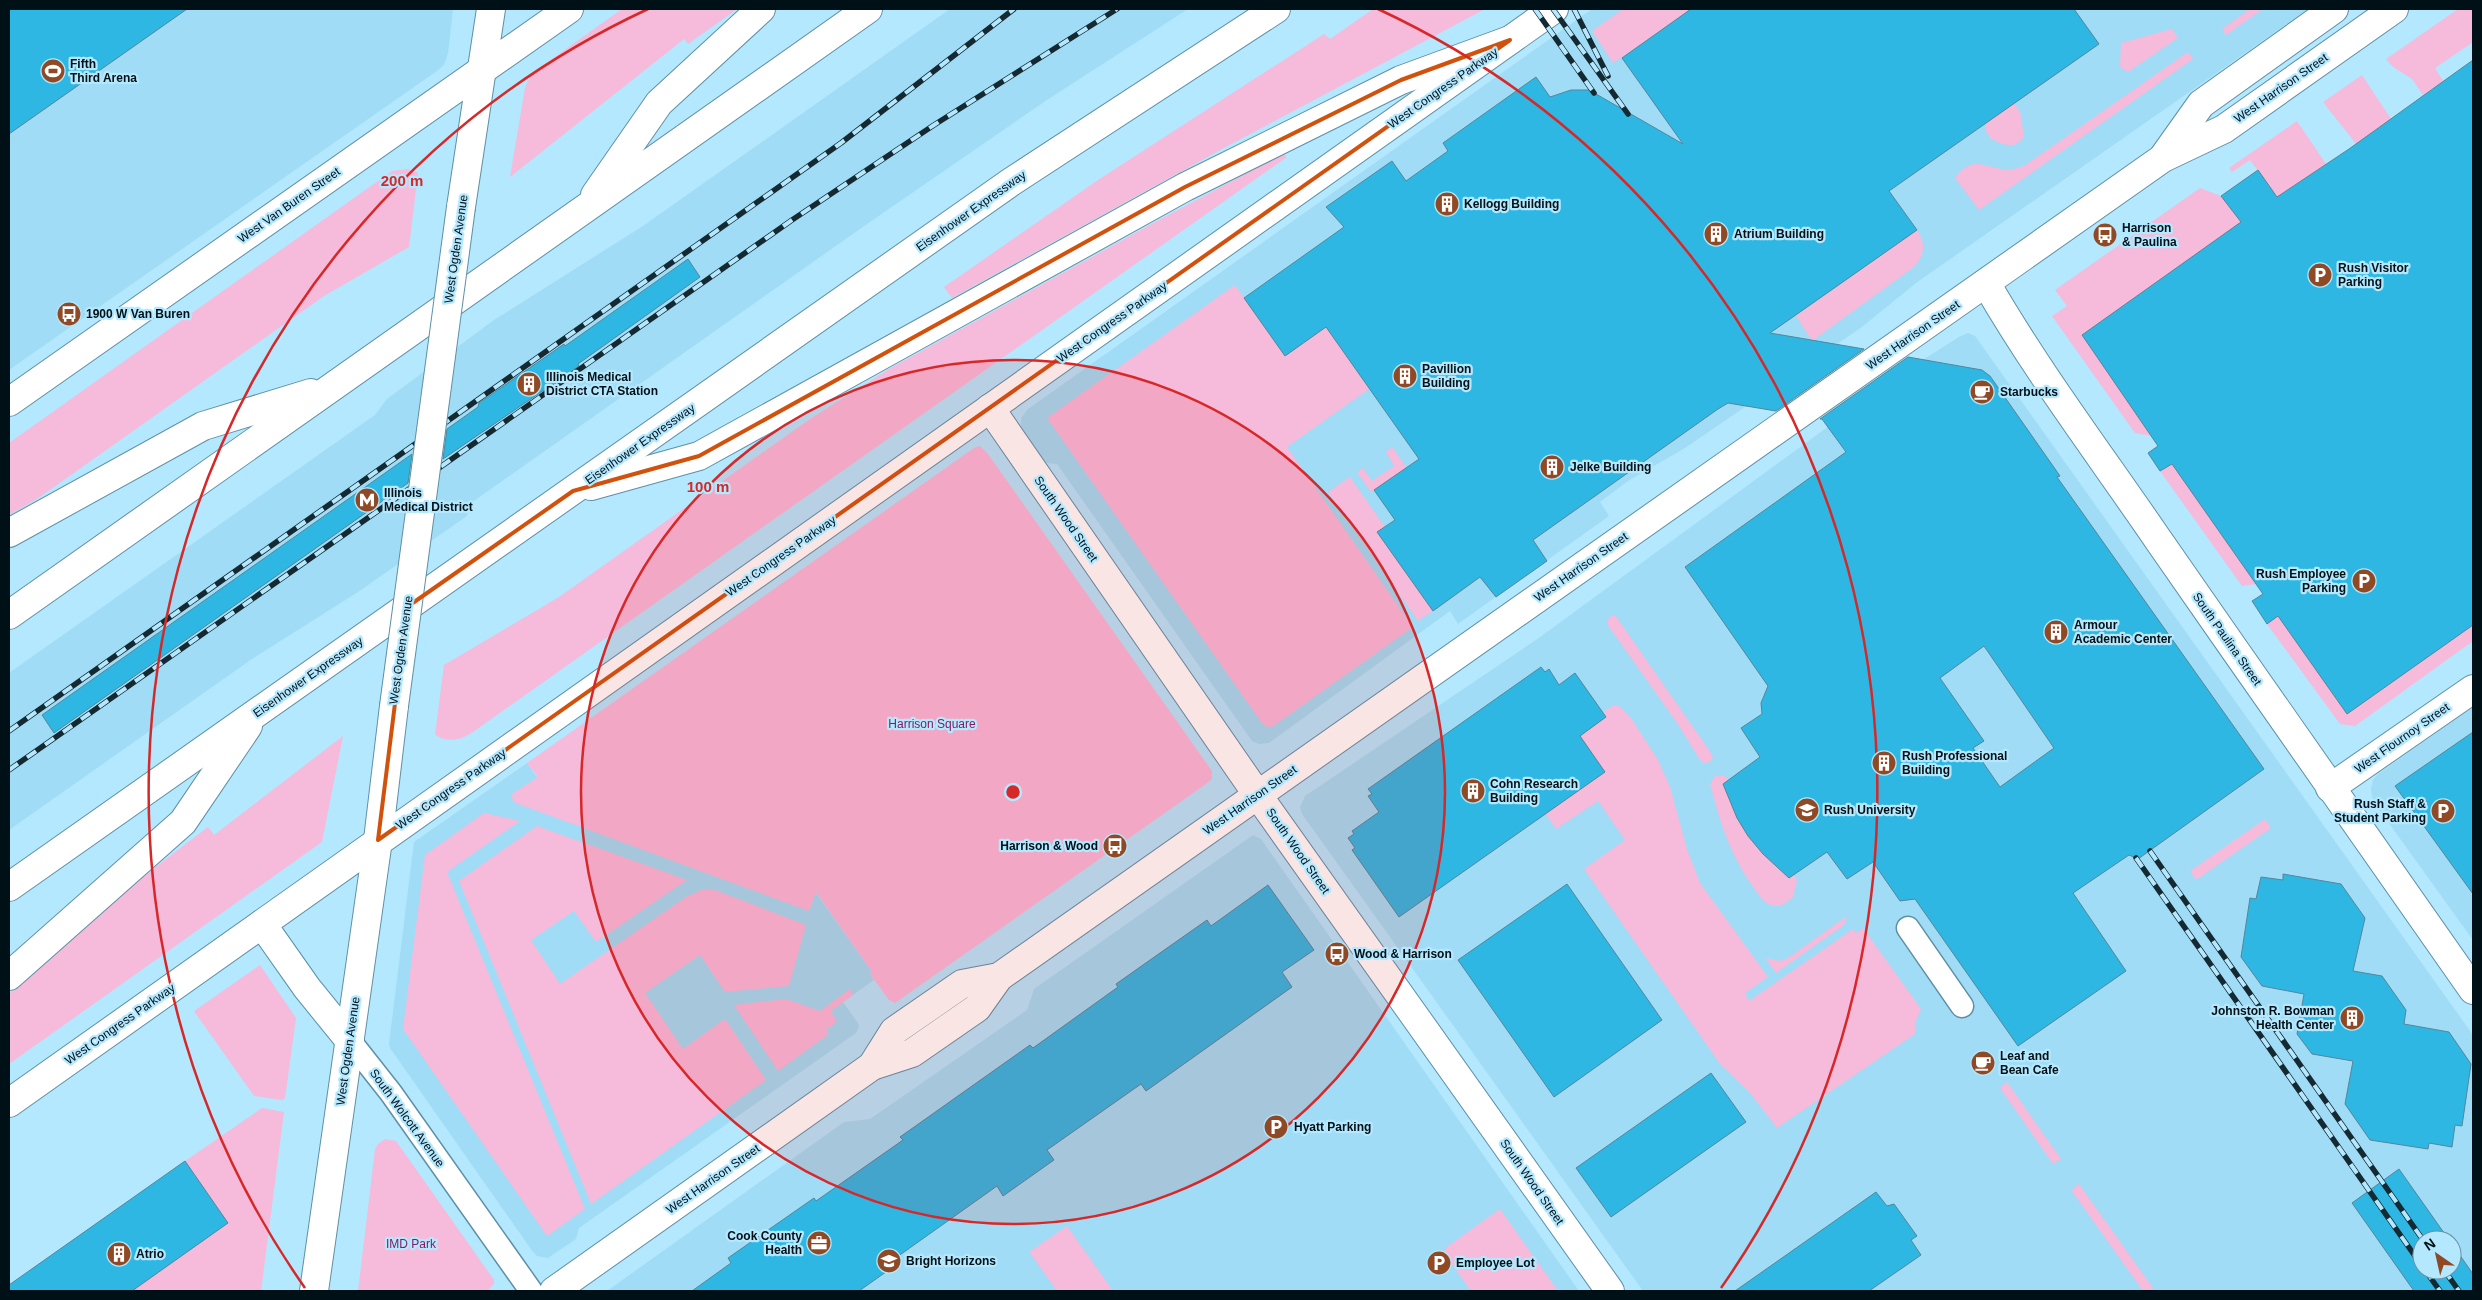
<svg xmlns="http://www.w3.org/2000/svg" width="2482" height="1300" viewBox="0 0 2482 1300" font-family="Arial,sans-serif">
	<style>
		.built { fill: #a0dcf5; fill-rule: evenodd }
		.green { fill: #f6bada }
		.building { fill: #2fb7e3; stroke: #54869a; fill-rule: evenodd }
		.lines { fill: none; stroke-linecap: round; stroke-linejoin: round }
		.pedestrian-casing { stroke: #5e90a5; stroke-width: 25 }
		.minor-casing { stroke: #5e90a5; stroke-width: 30 }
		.tertiary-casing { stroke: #5e90a5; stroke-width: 30 }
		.secondary-casing { stroke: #5e90a5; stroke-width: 30 }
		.motorway-casing { stroke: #5e90a5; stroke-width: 30 }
		.pedestrian { stroke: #fff; stroke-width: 22 }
		.minor { stroke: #fff; stroke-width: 28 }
		.tertiary { stroke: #fff; stroke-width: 28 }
		.secondary { stroke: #fff; stroke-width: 28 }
		.motorway { stroke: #fff; stroke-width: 28 }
		.rail-casing { stroke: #152932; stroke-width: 5.5 }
		.rail { stroke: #b4e8fe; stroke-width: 4; stroke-dasharray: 11; stroke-linecap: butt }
		.secondary-bridge-casing { stroke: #5e90a5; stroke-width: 30; stroke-linecap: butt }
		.secondary-bridge { stroke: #fff; stroke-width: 28 }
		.marked { fill: none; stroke: #d1520d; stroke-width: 4; stroke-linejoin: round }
		.ring { fill: none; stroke: #d62828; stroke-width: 2.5 }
		.labels { text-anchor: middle; stroke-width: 4.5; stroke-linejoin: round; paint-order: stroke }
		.poi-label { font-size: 12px; font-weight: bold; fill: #001017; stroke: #b4e8fe; text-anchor: start }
		.street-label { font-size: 12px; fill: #001017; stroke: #b4e8fe }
		.park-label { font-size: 12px; fill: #851b61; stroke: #b4e8fe }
		.centre { fill: #d62828; stroke: #b4e8fe; stroke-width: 2.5 }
		.ring-label { font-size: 15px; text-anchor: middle; font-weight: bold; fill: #d62828; stroke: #b4e8fe; stroke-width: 4.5; stroke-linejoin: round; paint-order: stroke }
	</style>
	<rect width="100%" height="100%" fill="#b4e8fe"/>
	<g class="built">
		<polygon points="9,9 453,9 448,53 444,65 437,71 9,370"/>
		<polygon points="950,9 1188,9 1047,100 867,224 471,503 467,516 358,592 252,659 9,830 9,673 375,415 387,399 494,320 643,226"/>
		<polygon points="1592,9 2308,9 1916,283 1862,327 1685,448 1628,481 1600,502 1609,516 1458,624 1450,611 1269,743 1259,744 1252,741 1057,464 1046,463 1027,438 1021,426 1021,418 1028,409"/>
		<path d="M1968,333l7,3 498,699v256h-830l-341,-477 -2,-7 5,-11 231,-156 363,-265 60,-38zM2422,1240h30v30h-30z"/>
		<polygon points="2473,707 2473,940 2373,801 2371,789 2373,780 2378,774"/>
		<polygon points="527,763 536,776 812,887 872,972 870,974 874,980 843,1002 858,1023 859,1027 856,1033 579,1228 576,1239 548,1258 537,1256 533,1252 390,1048 389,1044 414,842"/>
		<polygon points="1253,835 1261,839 1579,1291 607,1291 844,1122 870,1119 1027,1010 1034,989"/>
	</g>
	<g class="green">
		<polygon points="622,9 737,9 688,44 684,39 510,177 525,88 531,74"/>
		<polygon points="1373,9 1485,9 1222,149 952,298 944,287 1098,180 1324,34 1330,39"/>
		<polygon points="1623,9 1691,9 1613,63 1592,31"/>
		<polygon points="2250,9 2263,9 2226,35 2222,29"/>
		<polygon points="2458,9 2473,9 2473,42 2435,68 2443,81 2423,95 2412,79 2393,67 2386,59"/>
		<polygon points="2172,29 2178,38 2128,72 2120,67 2121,43"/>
		<path d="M2188,52l5,7 -214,151 -24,-32c16,-21 25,-13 46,-9 8,2 16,-1 23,-3z"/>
		<polygon points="2362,75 2391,119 2356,144 2323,102"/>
		<path d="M2009,97l11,14 4,26c-10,13 -21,8 -34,1l-4,-7 -1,-13z"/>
		<polygon points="2297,121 2326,164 2277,197 2250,160 2232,172 2229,168"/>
		<path d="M1283,154l4,3 -800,565c-17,12 -31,25 -52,13l9,-70 115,-68 251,-178 79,-50 268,-148z"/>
		<polygon points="408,169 418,173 409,247 324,296 37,499 9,515 9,443 392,171"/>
		<polygon points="2200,188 2221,196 2253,214 2082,335 2152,436 2135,433 2052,316 2067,306 2055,290"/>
		<path d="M1917,230c9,14 8,24 -3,37l-102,74 -16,-25z"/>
		<polygon points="1235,285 1285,356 1326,327 1369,389 1287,447 1413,627 1272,727 1264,726 1047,418"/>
		<polygon points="980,446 988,454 1212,771 1212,779 1206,784 895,1003 889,1000 870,974 872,972 816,892 809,911 513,802 512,794 538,777 527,763 974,448"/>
		<polygon points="1392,447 1407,468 1371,492 1357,472 1363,468 1372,481 1394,466 1386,452"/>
		<polygon points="2173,464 2256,584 2242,586 2160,471"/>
		<polygon points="1350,477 1385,527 1433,611 1418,621 1328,492"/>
		<polygon points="1615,615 1709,750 1713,757 1710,762 1704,763 1700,760 1677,723 1607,624 1609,617"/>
		<polygon points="2279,616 2347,714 2473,625 2473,641 2355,726 2340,724 2267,624"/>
		<polygon points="1614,705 1618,705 1631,718 1658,760 1670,787 1687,849 1700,883 1768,977 1745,993 1749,1001 1853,929 1856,933 1863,928 1921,1009 1916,1021 1915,1034 1777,1128 1750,1093 1720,1064 1584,869 1625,840 1598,801 1556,829 1545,813 1580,736 1606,717 1603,712"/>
		<polygon points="343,736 322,842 9,1064 9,994 124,891 208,827 214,835"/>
		<path d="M1715,776h9l5,4 68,100 -4,17c-5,4 -10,9 -17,9 -11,0 -17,-11 -23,-19 -24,-35 -32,-62 -43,-103z"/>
		<polygon points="484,813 520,821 447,872 585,1209 547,1236 403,1029 425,855"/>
		<polygon points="2265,819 2271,828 2196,880 2190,871"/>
		<polygon points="537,826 687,880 596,942 574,911 531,940 560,984 686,897 704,889 715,890 806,925 789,986 725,992 700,955 645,993 683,1049 725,1019 766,1080 591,1204 459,881"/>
		<polygon points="1847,916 1844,925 1776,973 1765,958 1780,961 1788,958"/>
		<polygon points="260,965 296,1018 285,1098 282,1100 254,1096 194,1011"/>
		<polygon points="850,989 853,995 831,1011 837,1022 826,1030 829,1034 778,1071 734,1005 786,999 820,1011"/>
		<polygon points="2007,1082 2061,1159 2053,1164 2000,1088"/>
		<polygon points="262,1108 284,1112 261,1291 132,1291 228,1223 185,1161"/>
		<polygon points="385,1139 396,1141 494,1280 494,1284 487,1291 358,1291 375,1149 378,1144"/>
		<polygon points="2079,1184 2155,1291 2143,1291 2071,1190"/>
		<polygon points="1500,1209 1558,1291 1471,1291 1443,1252 1448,1246"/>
		<polygon points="1067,1226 1113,1291 1057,1291 1032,1256 1029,1252"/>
	</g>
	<g class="building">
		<polygon points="9,9 187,9 9,134"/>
		<polygon points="1691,9 2074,9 2099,44 1889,191 1917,230 1770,333 1864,349 1776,411 1728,403 1718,409 1533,540 1547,561 1496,597 1480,577 1433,611 1377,532 1395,520 1374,490 1419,459 1326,327 1285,356 1244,298 1344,227 1326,207 1392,161 1406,181 1448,151 1443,143 1536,77 1550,97 1571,90 1589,90 1683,144 1622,58"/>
		<polygon points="2473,60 2473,625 2347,714 2278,616 2267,624 2252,601 2263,594 2172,464 2160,471 2148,453 2158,446 2082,335 2241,222 2221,196 2258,170 2277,197 2349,149"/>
		<polygon points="688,259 700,277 578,364 579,366 443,459 447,429 478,407 479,403 564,344 565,346"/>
		<path d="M1908,357l74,13 8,6 70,100 -3,1 207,292 -126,90 -9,-4 -56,38 53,78 -108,75 -103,-147 -15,2 -27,-39 -26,17 -20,-27 -38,26 -26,-24 -15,-18 -11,-18 -14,-34 37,-27 -19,-29 21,-14 -1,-11 7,-17 -83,-119 161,-115 -24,-33h-2zM1984,646l70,102 -54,39 -27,-39 11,-7 -44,-63z"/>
		<polygon points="412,454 408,483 54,733 42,715"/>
		<polygon points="1541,667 1545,672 1549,669 1559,685 1575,673 1606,717 1580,736 1605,772 1399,917 1352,850 1355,848 1348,838 1354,834 1352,831 1379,812 1368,796 1372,794 1368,789"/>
		<polygon points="2473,732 2473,894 2395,786"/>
		<polygon points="2283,874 2341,884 2365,918 2353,971 2382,976 2406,1010 2404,1024 2449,1032 2471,1064 2462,1126 2455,1125 2452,1147 2429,1143 2428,1149 2370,1140 2345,1104 2353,1061 2312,1054 2297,1034 2304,994 2262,986 2241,957 2250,898 2256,899 2261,877 2283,880"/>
		<polygon points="1567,884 1662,1020 1554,1097 1458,960"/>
		<polygon points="1268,885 1314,950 1282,972 1292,987 1146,1091 1141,1084 1047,1150 1054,1160 1003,1196 997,1186 897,1257 900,1262 859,1291 692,1291 731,1263 728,1258 814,1198 816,1201 903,1140 900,1137 1030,1045 1033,1048 1118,987 1116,984 1160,953 1207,920 1211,926"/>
		<polygon points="1711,1073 1746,1122 1611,1217 1576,1168"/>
		<polygon points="185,1161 228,1223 132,1291 9,1291 9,1285"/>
		<polygon points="2399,1169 2449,1240 2422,1240 2422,1270 2452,1270 2452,1244 2473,1274 2473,1291 2414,1291 2352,1203"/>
		<polygon points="1876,1192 1887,1206 1894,1204 1917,1236 1911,1240 1921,1255 1869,1291 1735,1291"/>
	</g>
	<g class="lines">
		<defs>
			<g id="pedestrian">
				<polyline points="1908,928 1962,1006"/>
				<polyline points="350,1041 391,1093 531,1291"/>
			</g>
			<g id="minor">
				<path d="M1986,283c52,90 115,173 173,258 104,150 209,299 314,449"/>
				<polyline points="2330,788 2473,689"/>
				<polyline points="262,924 307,988 350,1041"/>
			</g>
			<g id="tertiary">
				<polyline points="9,402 569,9"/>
				<polyline points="990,408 1257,794 1610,1291"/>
				<polyline points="9,1103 1554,9"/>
			</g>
			<g id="secondary">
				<polyline points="2164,156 2201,104 2334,9"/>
				<polyline points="461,207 491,9"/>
				<polyline points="872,1066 894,1031 962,984 999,977"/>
				<polyline points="314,1291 378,840 394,706"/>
				<polyline points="554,1291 872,1066 912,1053 977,1008 999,977 2163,158 2224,129 2394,9"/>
			</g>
			<g id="motorway">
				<polyline points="595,195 659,103 761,9"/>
				<polyline points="591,486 699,456 1185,187 1401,80 1510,40"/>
				<polyline points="9,533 203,426 311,393"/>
				<polyline points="9,615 868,9"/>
				<polyline points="9,887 1011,182 1276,9"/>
				<polyline points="9,976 183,822 248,726"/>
			</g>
		</defs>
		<use href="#pedestrian" class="pedestrian-casing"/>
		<use href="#minor" class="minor-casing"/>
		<use href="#tertiary" class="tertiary-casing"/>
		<use href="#secondary" class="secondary-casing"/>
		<use href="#motorway" class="motorway-casing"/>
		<use href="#pedestrian" class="pedestrian"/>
		<use href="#minor" class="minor"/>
		<use href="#tertiary" class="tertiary"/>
		<use href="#secondary" class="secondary"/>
		<use href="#motorway" class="motorway"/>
		<defs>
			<g id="rail">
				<polyline points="1535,9 1594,93"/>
				<polyline points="1553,9 1628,114"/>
				<polyline points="1574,9 1608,76"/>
				<polyline points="9,731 841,143 1014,9"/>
				<polyline points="9,770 792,220 934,125 1117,9"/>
				<polyline points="2150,851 2423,1240"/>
				<polyline points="2136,858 2422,1266"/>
				<polyline points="2425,1270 2440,1291"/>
				<polyline points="2444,1270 2459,1291"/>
			</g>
		</defs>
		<use href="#rail" class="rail-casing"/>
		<use href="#rail" class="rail"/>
		<defs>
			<polyline id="secondary-bridge" points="394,706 461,207"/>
		</defs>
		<use href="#secondary-bridge" class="secondary-bridge-casing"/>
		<use href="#secondary-bridge" class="secondary-bridge"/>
	</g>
	<path class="marked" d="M1510,40l-1132,800 29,-233 166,-116 126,-35 486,-269 216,-107z"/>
	<circle cx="1013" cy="792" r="432" fill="#d62828" fill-opacity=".12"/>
	<g class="ring">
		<circle cx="1013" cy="792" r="432"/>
		<path d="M305 1288A864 864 0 0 1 648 9M1378 9A864 864 0 0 1 1721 1288"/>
	</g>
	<defs>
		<symbol id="stadium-disc" viewBox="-11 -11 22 22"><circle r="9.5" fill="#904925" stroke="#b4e8fe"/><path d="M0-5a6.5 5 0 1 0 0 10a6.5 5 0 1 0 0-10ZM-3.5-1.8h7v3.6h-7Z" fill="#fff"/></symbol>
		<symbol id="building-disc" viewBox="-11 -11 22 22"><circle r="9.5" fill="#904925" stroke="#b4e8fe"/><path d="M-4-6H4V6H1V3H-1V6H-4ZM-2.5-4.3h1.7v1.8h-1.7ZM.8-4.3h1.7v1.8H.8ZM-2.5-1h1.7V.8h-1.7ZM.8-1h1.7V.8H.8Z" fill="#fff"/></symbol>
		<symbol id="bus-disc" viewBox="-11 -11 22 22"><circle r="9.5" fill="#904925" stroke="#b4e8fe"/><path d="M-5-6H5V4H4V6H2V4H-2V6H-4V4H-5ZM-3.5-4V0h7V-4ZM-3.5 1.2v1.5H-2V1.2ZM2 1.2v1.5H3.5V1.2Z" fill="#fff"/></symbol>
		<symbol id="parking-disc" viewBox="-11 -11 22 22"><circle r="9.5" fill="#904925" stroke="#b4e8fe"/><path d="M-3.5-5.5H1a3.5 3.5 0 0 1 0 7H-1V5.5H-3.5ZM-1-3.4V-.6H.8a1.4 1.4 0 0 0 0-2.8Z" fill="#fff"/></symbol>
		<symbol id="cafe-disc" viewBox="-11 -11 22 22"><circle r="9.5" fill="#904925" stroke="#b4e8fe"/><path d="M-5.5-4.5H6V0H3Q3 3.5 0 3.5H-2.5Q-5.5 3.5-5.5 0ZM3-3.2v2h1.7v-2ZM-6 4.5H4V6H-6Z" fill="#fff"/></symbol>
		<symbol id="metro-disc" viewBox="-11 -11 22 22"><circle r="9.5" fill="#904925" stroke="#b4e8fe"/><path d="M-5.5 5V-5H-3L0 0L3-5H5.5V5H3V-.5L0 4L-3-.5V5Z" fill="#fff"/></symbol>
		<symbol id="university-disc" viewBox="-11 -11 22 22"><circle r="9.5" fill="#904925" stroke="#b4e8fe"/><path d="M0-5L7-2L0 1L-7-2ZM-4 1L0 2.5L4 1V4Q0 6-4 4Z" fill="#fff"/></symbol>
		<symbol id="office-disc" viewBox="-11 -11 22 22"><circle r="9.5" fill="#904925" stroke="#b4e8fe"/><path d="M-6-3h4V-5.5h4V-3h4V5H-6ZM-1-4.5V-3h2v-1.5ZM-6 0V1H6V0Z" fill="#fff"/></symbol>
		<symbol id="school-disc" viewBox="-11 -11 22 22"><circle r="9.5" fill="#904925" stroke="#b4e8fe"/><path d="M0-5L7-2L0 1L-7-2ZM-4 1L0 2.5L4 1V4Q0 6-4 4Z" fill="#fff"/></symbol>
	</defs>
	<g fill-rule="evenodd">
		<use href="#stadium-disc" x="39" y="57" width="28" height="28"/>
		<use href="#building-disc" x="1433" y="190" width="28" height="28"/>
		<use href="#building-disc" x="1702" y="220" width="28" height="28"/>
		<use href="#bus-disc" x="2091" y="221" width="28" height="28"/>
		<use href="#parking-disc" x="2306" y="261" width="28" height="28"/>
		<use href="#bus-disc" x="55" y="300" width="28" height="28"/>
		<use href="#building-disc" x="1391" y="362" width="28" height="28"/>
		<use href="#building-disc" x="515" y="370" width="28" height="28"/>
		<use href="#cafe-disc" x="1968" y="378" width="28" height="28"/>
		<use href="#building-disc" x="1538" y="453" width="28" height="28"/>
		<use href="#metro-disc" x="353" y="486" width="28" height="28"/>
		<use href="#parking-disc" x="2350" y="567" width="28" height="28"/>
		<use href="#building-disc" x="2042" y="618" width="28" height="28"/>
		<use href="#building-disc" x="1870" y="749" width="28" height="28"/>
		<use href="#building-disc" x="1459" y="777" width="28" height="28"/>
		<use href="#university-disc" x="1793" y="796" width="28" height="28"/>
		<use href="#parking-disc" x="2429" y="797" width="28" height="28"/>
		<use href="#bus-disc" x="1101" y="832" width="28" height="28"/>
		<use href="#bus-disc" x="1323" y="940" width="28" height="28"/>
		<use href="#building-disc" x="2338" y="1004" width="28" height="28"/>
		<use href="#cafe-disc" x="1969" y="1049" width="28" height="28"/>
		<use href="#parking-disc" x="1262" y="1113" width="28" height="28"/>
		<use href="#office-disc" x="805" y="1229" width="28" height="28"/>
		<use href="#building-disc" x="105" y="1240" width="28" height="28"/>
		<use href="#school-disc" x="875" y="1247" width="28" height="28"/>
		<use href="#parking-disc" x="1425" y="1249" width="28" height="28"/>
	</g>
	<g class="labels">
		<g class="poi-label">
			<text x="70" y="68">Fifth<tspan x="70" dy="14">Third Arena</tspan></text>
			<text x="1464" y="208">Kellogg Building</text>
			<text x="2122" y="232">Harrison<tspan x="2122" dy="14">&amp; Paulina</tspan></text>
			<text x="1734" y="238">Atrium Building</text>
			<text x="2338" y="272">Rush Visitor<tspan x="2338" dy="14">Parking</tspan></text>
			<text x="86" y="318">1900 W Van Buren</text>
			<text x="1422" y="373">Pavillion<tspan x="1422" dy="14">Building</tspan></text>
			<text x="546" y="381">Illinois Medical<tspan x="546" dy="14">District CTA Station</tspan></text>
			<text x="2000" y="396">Starbucks</text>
			<text x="1570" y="471">Jelke Building</text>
			<text x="384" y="497">Illinois<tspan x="384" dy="14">Medical District</tspan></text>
			<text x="2346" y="578" text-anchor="end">Rush Employee<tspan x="2346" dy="14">Parking</tspan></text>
			<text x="2074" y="629">Armour<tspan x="2074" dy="14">Academic Center</tspan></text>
			<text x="1902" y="760">Rush Professional<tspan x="1902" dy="14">Building</tspan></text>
			<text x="1490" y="788">Cohn Research<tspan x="1490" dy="14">Building</tspan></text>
			<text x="2426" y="808" text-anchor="end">Rush Staff &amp;<tspan x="2426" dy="14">Student Parking</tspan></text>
			<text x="1824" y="814">Rush University</text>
			<text x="1098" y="850" text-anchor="end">Harrison &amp; Wood</text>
			<text x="1354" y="958">Wood &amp; Harrison</text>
			<text x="2334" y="1015" text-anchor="end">Johnston R. Bowman<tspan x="2334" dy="14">Health Center</tspan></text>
			<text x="2000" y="1060">Leaf and<tspan x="2000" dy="14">Bean Cafe</tspan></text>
			<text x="1294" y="1131">Hyatt Parking</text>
			<text x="802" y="1240" text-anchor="end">Cook County<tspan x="802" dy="14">Health</tspan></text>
			<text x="136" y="1258">Atrio</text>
			<text x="906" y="1265">Bright Horizons</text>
			<text x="1456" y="1267">Employee Lot</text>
		</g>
		<g class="street-label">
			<text transform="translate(1443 88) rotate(-35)" y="4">West Congress Parkway</text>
			<text transform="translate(2281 88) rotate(-35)" y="4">West Harrison Street</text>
			<text transform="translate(289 205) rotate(-35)" y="4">West Van Buren Street</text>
			<text transform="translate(971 211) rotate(-35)" y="4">Eisenhower Expressway</text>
			<text transform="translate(456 249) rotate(-82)" y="4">West Ogden Avenue</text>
			<text transform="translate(1112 322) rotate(-35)" y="4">West Congress Parkway</text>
			<text transform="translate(1913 335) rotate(-35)" y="4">West Harrison Street</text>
			<text transform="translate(640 444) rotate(-35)" y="4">Eisenhower Expressway</text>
			<text transform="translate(1066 519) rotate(55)" y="4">South Wood Street</text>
			<text transform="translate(781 556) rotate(-35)" y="4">West Congress Parkway</text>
			<text transform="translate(1581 567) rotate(-35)" y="4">West Harrison Street</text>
			<text transform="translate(2227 639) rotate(55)" y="4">South Paulina Street</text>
			<text transform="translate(401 650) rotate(-82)" y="4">West Ogden Avenue</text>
			<text transform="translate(308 677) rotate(-35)" y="4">Eisenhower Expressway</text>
			<text transform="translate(2402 738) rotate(-35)" y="4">West Flournoy Street</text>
			<text transform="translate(451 789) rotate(-35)" y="4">West Congress Parkway</text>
			<text transform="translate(1250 800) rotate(-35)" y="4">West Harrison Street</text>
			<text transform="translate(1298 851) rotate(55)" y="4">South Wood Street</text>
			<text transform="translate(120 1024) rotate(-35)" y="4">West Congress Parkway</text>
			<text transform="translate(348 1051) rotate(-82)" y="4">West Ogden Avenue</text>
			<text transform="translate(407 1118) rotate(54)" y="4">South Wolcott Avenue</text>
			<text transform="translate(713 1179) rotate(-35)" y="4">West Harrison Street</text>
			<text transform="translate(1532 1182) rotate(55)" y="4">South Wood Street</text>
		</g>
		<g class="park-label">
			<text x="932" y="728">Harrison Square</text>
			<text x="411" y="1248">IMD Park</text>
		</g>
	</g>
	<circle cx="1013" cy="792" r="8" class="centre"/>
	<g class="ring-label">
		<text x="402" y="186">200 m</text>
		<text x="708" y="492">100 m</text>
	</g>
	<rect width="2482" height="1300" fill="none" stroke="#001017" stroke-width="20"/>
	<g transform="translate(2437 1255) rotate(326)"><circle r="24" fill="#b4e8fe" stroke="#6c92a2"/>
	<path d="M0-4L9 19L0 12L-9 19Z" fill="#904925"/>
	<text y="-8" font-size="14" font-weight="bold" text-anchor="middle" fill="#001017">N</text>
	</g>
</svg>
